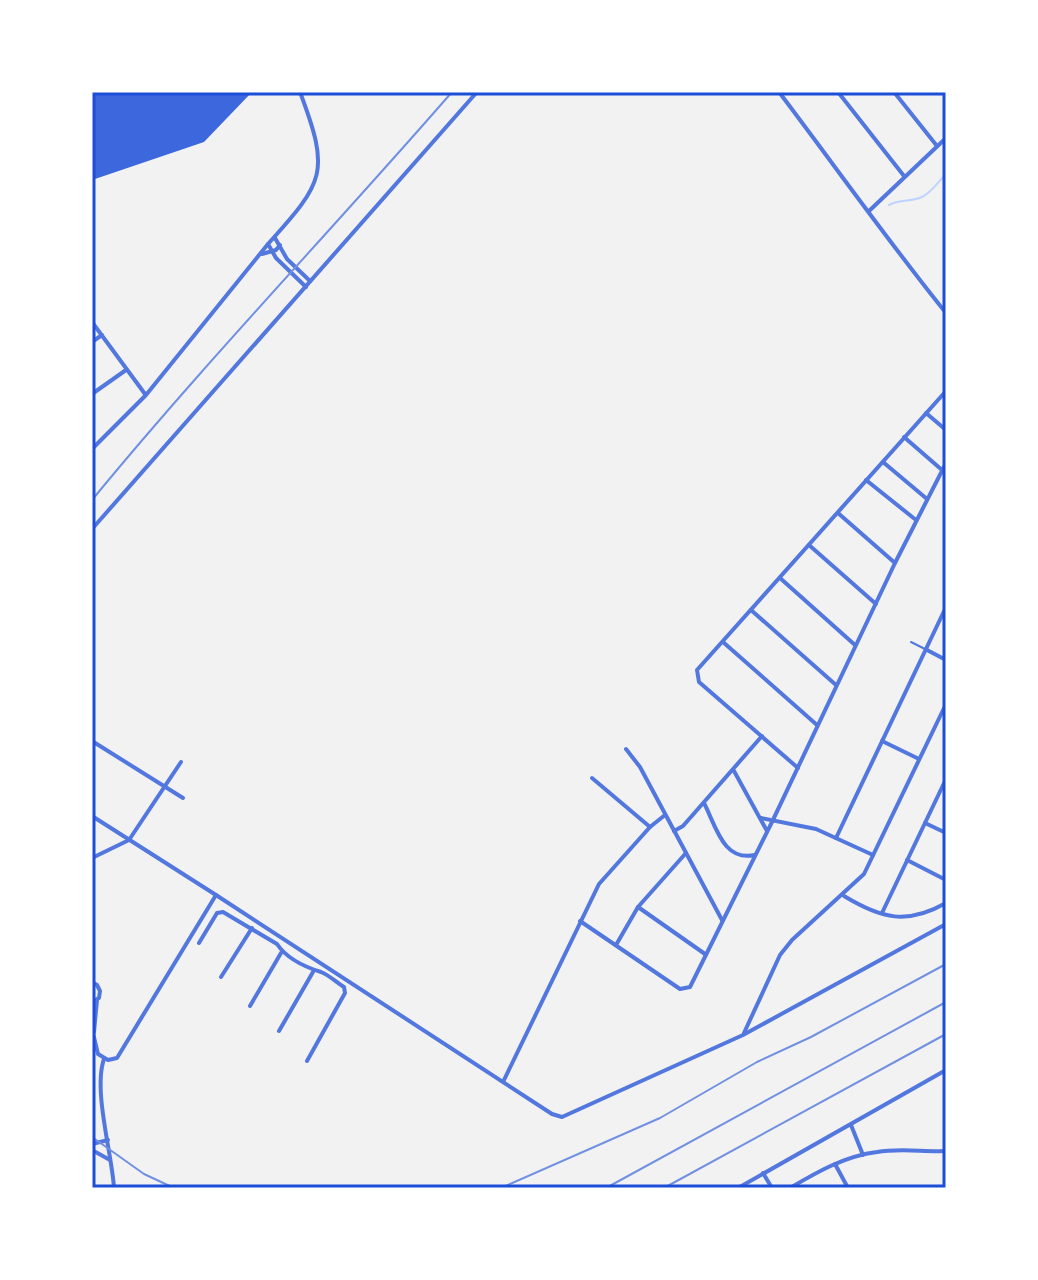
<svg xmlns="http://www.w3.org/2000/svg" width="1038" height="1280" viewBox="0 0 1038 1280" font-family="Figtree,sans-serif">
	<style>
		.lines { fill: none; stroke-linecap: round; stroke-linejoin: round }
		.stream { stroke: #bfd3fe; stroke-width: 2 }
		.building { fill: #3d67dc }
		.service { stroke: #5277de; stroke-width: 2 }
		.minor { stroke: #5277de; stroke-width: 4 }
		.tertiary { stroke: #5277de; stroke-width: 4 }
		.rail { stroke: #7290e2; stroke-width: 2 }
		.neatline { fill: none; stroke: #1d4ed8; stroke-width: 3 }
	</style>
	<rect width="100%" height="100%" fill="#f2f2f2"/>
	<g class="lines">
		<path class="stream" d="M889,205c11,-6 22,-3 33,-8 9,-4 17,-16 24,-23"/>
	</g>
	<polygon class="building" points="92,92 252,92 204,142 92,180"/>
	<g class="lines">
		<polyline class="service" points="911,642 925,649"/>
		<g class="minor">
			<polyline points="838,92 904,176"/>
			<polyline points="894,92 937,146"/>
			<polyline points="869,211 946,138"/>
			<polyline points="262,254 276,250 280,245"/>
			<polyline points="92,322 145,394"/>
			<polyline points="92,342 102,335"/>
			<polyline points="92,394 126,370"/>
			<polyline points="926,413 946,430"/>
			<polyline points="904,437 942,470"/>
			<polyline points="92,449 146,395 268,244"/>
			<polyline points="883,462 927,499"/>
			<polyline points="866,480 916,520"/>
			<polyline points="838,513 895,563"/>
			<polyline points="809,545 876,604"/>
			<polyline points="780,578 855,645"/>
			<polyline points="751,610 836,685"/>
			<polyline points="723,642 817,725"/>
			<polyline points="927,650 946,660"/>
			<polyline points="92,741 183,798"/>
			<polyline points="882,741 919,759"/>
			<polyline points="626,749 640,767 722,920"/>
			<polyline points="798,768 699,682 697,670 946,391"/>
			<polyline points="734,771 767,831"/>
			<polyline points="592,778 650,827"/>
			<path d="M704,803c12,23 19,59 51,52"/>
			<polyline points="761,818 816,829 873,855"/>
			<polyline points="925,823 946,833"/>
			<polyline points="674,831 683,826 762,736"/>
			<polyline points="836,838 946,607"/>
			<polyline points="92,858 129,840 181,762"/>
			<polyline points="907,860 946,880"/>
			<polyline points="216,895 552,1114 562,1117 743,1035 946,924"/>
			<path d="M844,896c38,23 63,29 102,7"/>
			<polyline points="638,907 705,954"/>
			<polyline points="882,913 946,779"/>
			<polyline points="580,921 680,989 690,987 772,822 895,563 946,463"/>
			<path d="M199,943l18,-30 6,-1 54,32c10,15 28,23 44,28 8,3 16,11 23,15l1,6 -38,68"/>
			<polyline points="616,945 638,907 686,853"/>
			<polyline points="221,977 252,928"/>
			<polyline points="250,1006 281,953"/>
			<polyline points="279,1031 313,972"/>
			<polyline points="744,1033 780,955 792,940 864,874 946,704"/>
			<path d="M104,1059c-11,31 8,95 10,129"/>
			<polyline points="504,1080 599,884 650,827 665,815"/>
			<polyline points="851,1125 863,1155"/>
			<polyline points="92,1144 108,1140"/>
			<polyline points="92,1150 110,1160"/>
			<polyline points="835,1164 848,1188"/>
			<polyline points="763,1173 772,1188"/>
			<polyline points="738,1188 946,1070"/>
			<path d="M790,1188c27,-16 55,-32 87,-36 22,-4 47,0 69,-1"/>
		</g>
		<g class="tertiary">
			<path d="M300,92c30,80 25,89 -32,152l8,14 30,29"/>
			<path d="M779,92c56,74 109,149 167,221"/>
			<polyline points="275,238 287,259 310,281"/>
			<polyline points="92,529 477,92"/>
			<polyline points="92,816 216,895 117,1058 108,1060 98,1054 92,1029"/>
			<polyline points="92,982 97,985 100,991 99,998 92,1002"/>
			<polyline points="94,1032 97,1000"/>
		</g>
		<g class="rail">
			<path d="M92,500c115,-140 241,-271 360,-408"/>
			<polyline points="92,1137 144,1174 174,1188"/>
			<polyline points="501,1188 660,1118 757,1062 811,1037 946,964"/>
			<polyline points="606,1188 946,1002"/>
			<polyline points="664,1188 946,1034"/>
		</g>
	</g>
	<rect width="1038" height="1280" fill="none" stroke="#ffffff" stroke-width="188"/>
	<rect x="94" y="94" width="850" height="1092" class="neatline"/>
</svg>
